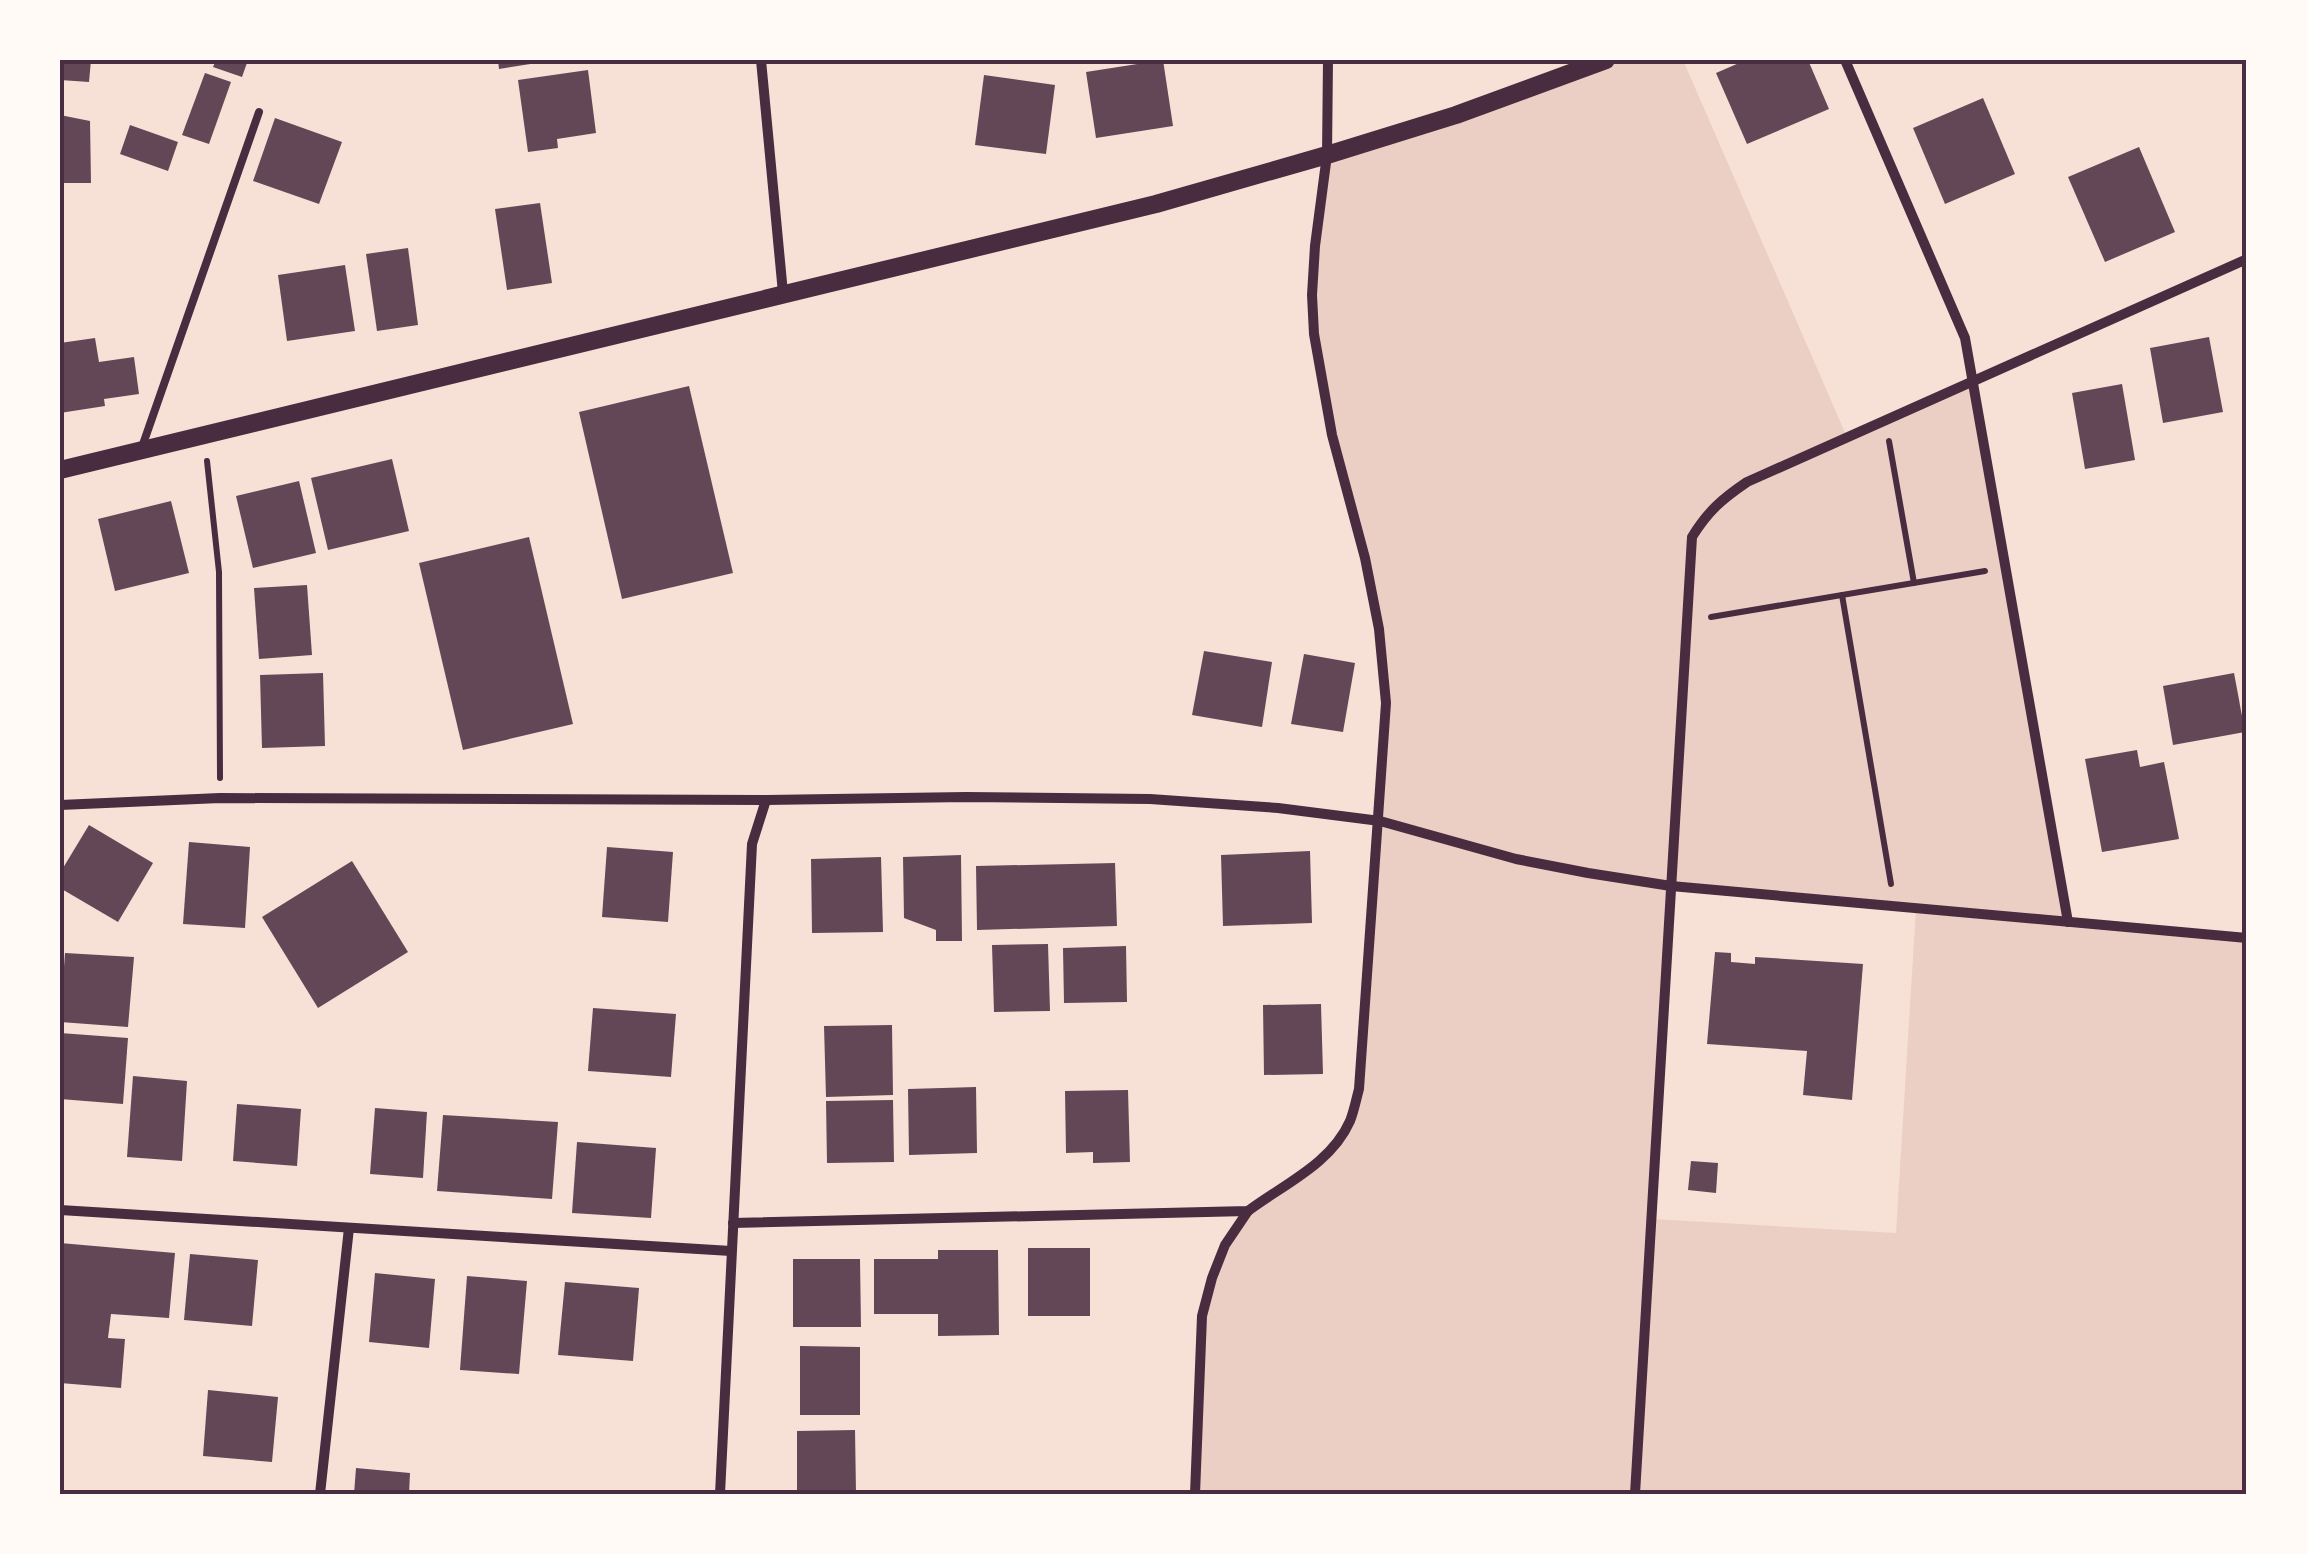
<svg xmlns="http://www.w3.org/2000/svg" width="2307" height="1554" viewBox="0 0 2307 1554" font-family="Ubuntu,sans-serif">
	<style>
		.green { fill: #ebcfc5; fill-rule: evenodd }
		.building { fill: #644757 }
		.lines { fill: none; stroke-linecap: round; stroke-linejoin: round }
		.path { stroke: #4a2c40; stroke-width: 6 }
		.service { stroke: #4a2c40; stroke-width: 8 }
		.minor { stroke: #4a2c40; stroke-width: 10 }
		.tertiary { stroke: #4a2c40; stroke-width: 18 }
		.neatline { fill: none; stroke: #4a2c40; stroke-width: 4 }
	</style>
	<rect width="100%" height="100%" fill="#f7e1d7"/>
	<path class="green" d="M1606,60h77l164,377 126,-56 95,540 179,17v556h-1052l7,-178 35,-90 97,-80 25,-57 26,-418 -38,-175 -35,-201 15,-140zM1671,886l245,22 -20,325 -244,-14z"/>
	<g class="building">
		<polygon points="60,60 91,60 89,82 60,80"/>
		<polygon points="216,60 248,60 242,77 213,67"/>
		<polygon points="498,60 543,60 543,62 499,69"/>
		<polygon points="1163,60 1173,126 1096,138 1086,72"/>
		<polygon points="1746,60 1808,60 1829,109 1747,144 1716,73"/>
		<polygon points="588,70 596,133 557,139 558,148 528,152 518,80"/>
		<polygon points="205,73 231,82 209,144 182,135"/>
		<polygon points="984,75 1055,85 1046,154 975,145"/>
		<polygon points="1983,98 2015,174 1945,204 1913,128"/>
		<polygon points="60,115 90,121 91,183 60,183"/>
		<polygon points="275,118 342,142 319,204 253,181"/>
		<polygon points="130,125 178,142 168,171 120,154"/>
		<polygon points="2139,147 2175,232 2105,262 2068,177"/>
		<polygon points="540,203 552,283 507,290 495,209"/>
		<polygon points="408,248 418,325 377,331 366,254"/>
		<polygon points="345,265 355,331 287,341 278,275"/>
		<polygon points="2209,337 2223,412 2163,423 2150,348"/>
		<polygon points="95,338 99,362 134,357 139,394 104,399 105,406 60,413 60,343"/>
		<polygon points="2122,384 2135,460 2085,469 2072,393"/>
		<polygon points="689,386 733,573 622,599 579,412"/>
		<polygon points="392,459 409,531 328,550 311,478"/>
		<polygon points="299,481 316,553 253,568 236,496"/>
		<polygon points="171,501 189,573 115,591 98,519"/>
		<polygon points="529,537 573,724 463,750 419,563"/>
		<polygon points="307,585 312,655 259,659 254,588"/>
		<polygon points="1204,651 1272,662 1262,727 1192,715"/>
		<polygon points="1304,654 1355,663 1343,732 1291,724"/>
		<polygon points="323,673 325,746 262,748 260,675"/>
		<polygon points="2234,673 2245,732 2173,745 2163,686"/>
		<polygon points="2137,750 2140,767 2164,762 2179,839 2102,852 2085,759"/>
		<polygon points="89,825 153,863 118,922 60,888 60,873"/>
		<polygon points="189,842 250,847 245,928 183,924"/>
		<polygon points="607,847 673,852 668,922 602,917"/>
		<polygon points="1310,851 1312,923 1223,926 1221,855"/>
		<polygon points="961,855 962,941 936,941 936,930 904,918 903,857"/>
		<polygon points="881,857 883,932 812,933 811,859"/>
		<polygon points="352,861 408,952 318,1008 262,917"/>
		<polygon points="1115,863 1117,926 977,930 976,866"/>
		<polygon points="1048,944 1050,1011 994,1012 992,945"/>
		<polygon points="1126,946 1127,1002 1064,1003 1063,948"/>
		<polygon points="1715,952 1731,953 1731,962 1755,964 1755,957 1863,964 1852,1100 1803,1095 1807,1051 1707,1044"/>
		<polygon points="65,953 134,957 128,1027 60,1022"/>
		<polygon points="1321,1004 1323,1074 1264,1075 1263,1005"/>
		<polygon points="593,1008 676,1014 671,1077 588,1071"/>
		<polygon points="892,1025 893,1095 826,1097 824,1026"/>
		<polygon points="60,1033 128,1038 123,1104 60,1099"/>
		<polygon points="133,1076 187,1081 182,1161 127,1157"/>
		<polygon points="976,1087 977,1153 909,1155 908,1089"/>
		<polygon points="1128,1090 1130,1162 1093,1163 1093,1152 1066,1153 1065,1091"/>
		<polygon points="893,1100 894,1162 827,1163 826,1101"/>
		<polygon points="237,1104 301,1109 297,1166 233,1161"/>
		<polygon points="375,1108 427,1112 423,1178 370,1174"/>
		<polygon points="443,1115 558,1122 552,1199 437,1191"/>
		<polygon points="577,1142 656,1148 651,1218 572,1213"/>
		<polygon points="1691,1161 1718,1163 1716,1193 1688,1190"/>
		<polygon points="60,1243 175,1253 169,1318 111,1314 108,1338 125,1339 121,1388 60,1383"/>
		<rect x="1028" y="1248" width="62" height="68"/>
		<polygon points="938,1250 998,1250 999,1335 938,1336 938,1314 874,1314 874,1259 938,1259"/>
		<polygon points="190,1254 258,1260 252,1326 184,1320"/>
		<polygon points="793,1259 860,1259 861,1327 793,1327"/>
		<polygon points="375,1273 435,1279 429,1348 369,1342"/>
		<polygon points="467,1276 527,1281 519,1374 460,1370"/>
		<polygon points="565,1282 639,1288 633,1361 558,1355"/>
		<polygon points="800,1346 860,1347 860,1415 800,1415"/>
		<polygon points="208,1390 278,1397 272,1462 203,1456"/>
		<polygon points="855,1430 856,1494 797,1494 797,1431"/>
		<polygon points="356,1468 410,1473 409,1494 354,1494"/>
	</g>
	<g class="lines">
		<g class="path">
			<polyline points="1889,441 1914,583"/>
			<polyline points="207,461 219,572 220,778"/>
			<polyline points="1842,595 1891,884"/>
			<polyline points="1711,617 1985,571"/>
		</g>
		<polyline class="service" points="142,447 259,112"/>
		<g class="minor">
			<polyline points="761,60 783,293"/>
			<polyline points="1845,60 1965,338 2068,922"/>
			<polyline points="60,805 220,798 766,800 966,797 1150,799 1278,808 1380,821 1516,859 1588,873 1671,886 2247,938"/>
			<polyline points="60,1210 731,1251"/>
			<path d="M733,1223l515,-12c36,-27 83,-47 102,-90 4,-10 6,-21 9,-32l27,-386 -7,-74 -14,-71 -33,-123 -18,-101 -2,-39 3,-49 12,-91 1,-95"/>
			<polyline points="320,1494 349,1228"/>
			<polyline points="720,1494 752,844 766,800"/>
			<polyline points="1195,1494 1202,1316 1212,1278 1225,1245 1248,1211"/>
			<path d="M1635,1494l57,-957c16,-26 30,-38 55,-55l500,-223"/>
		</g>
		<polyline class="tertiary" points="60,470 1156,204 1327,155 1456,115 1606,60"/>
	</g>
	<rect width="2307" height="1554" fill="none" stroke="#fffaf5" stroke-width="125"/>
	<rect x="62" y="62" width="2182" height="1430" class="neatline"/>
</svg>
